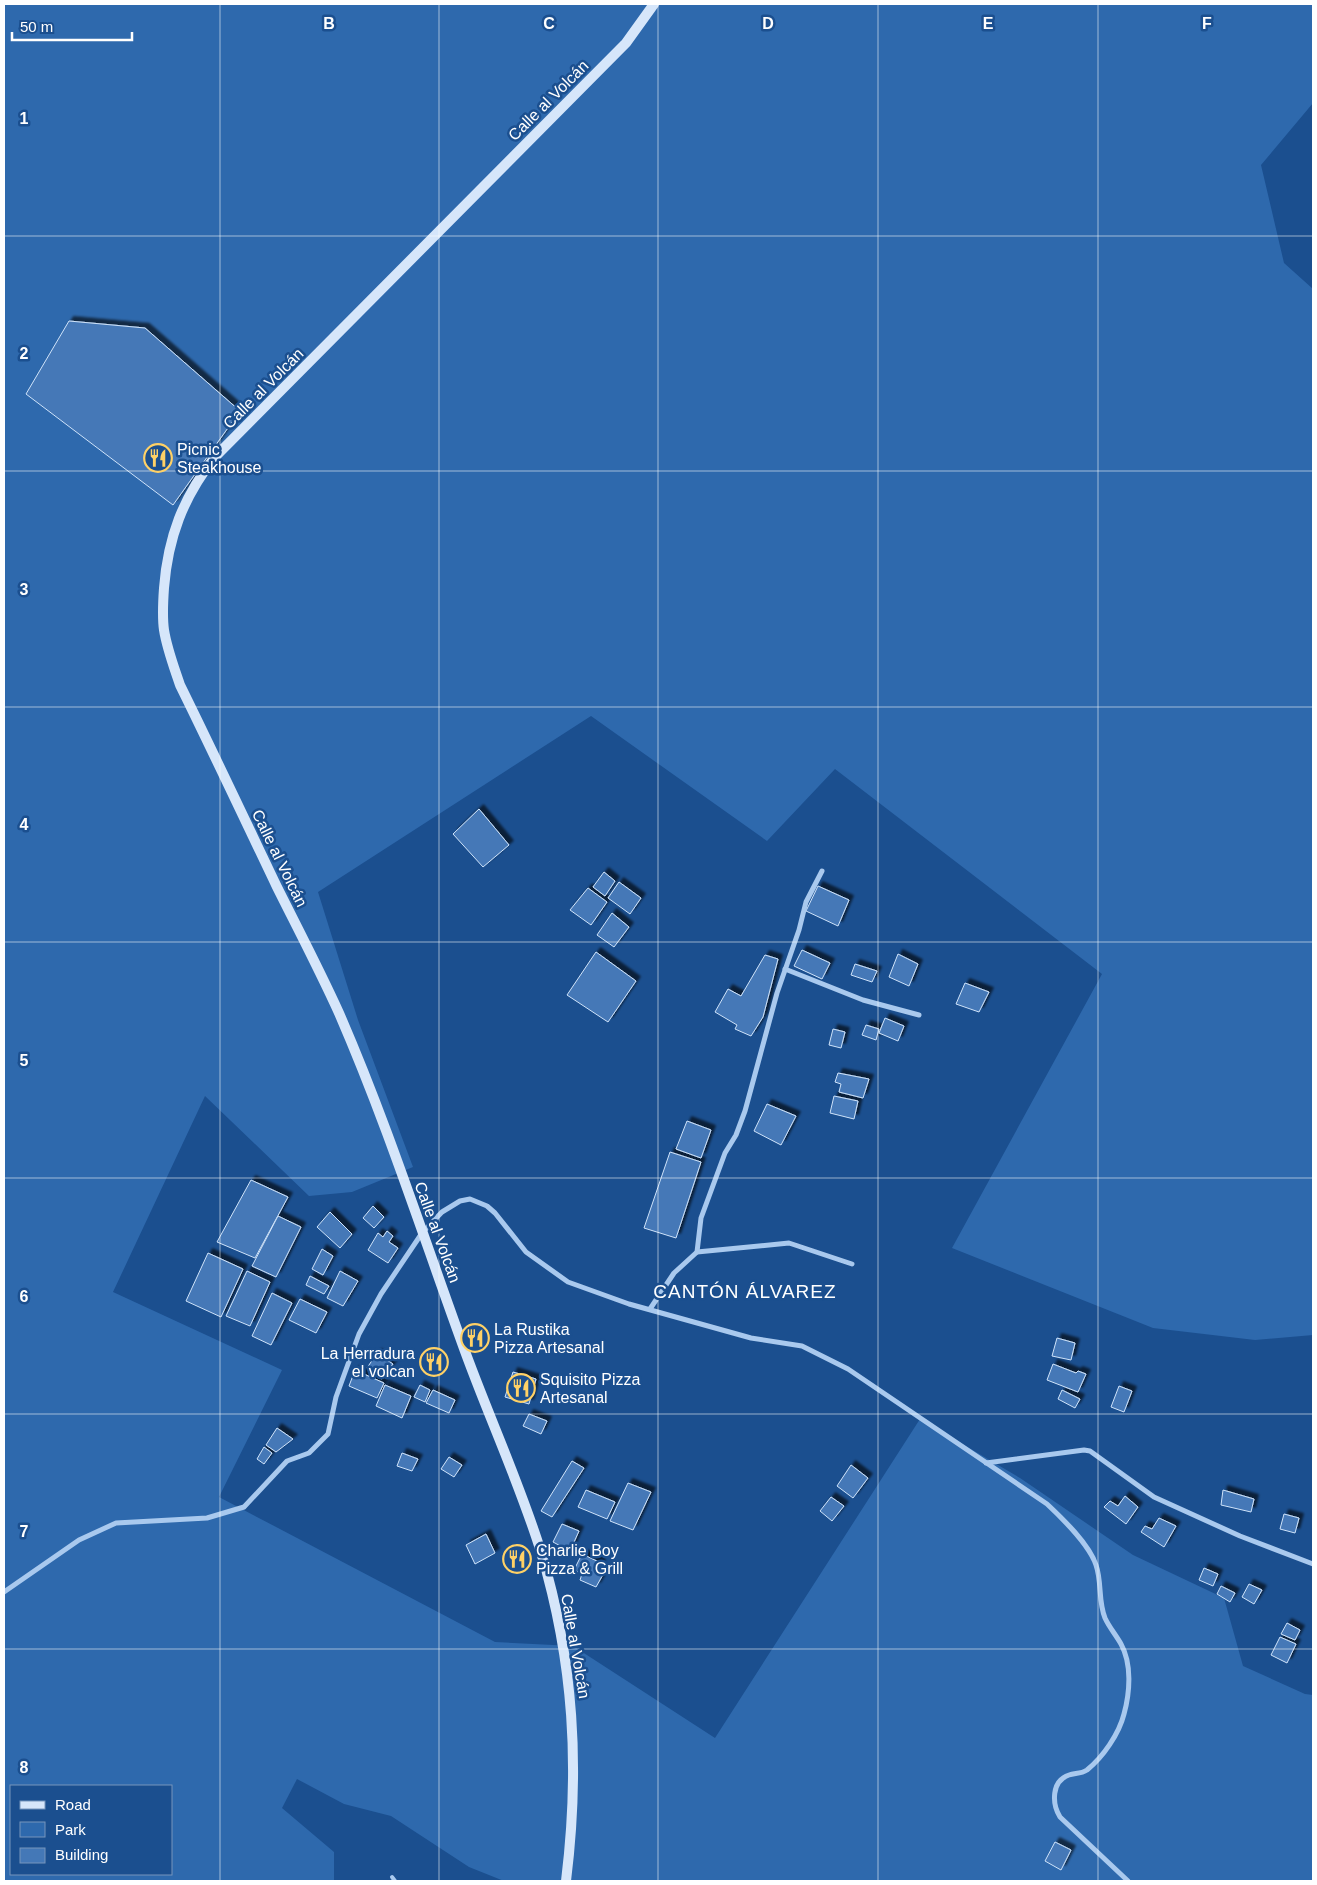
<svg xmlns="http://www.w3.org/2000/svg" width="1317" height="1885" viewBox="0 0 1317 1885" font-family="Arial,sans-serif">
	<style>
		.green { fill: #2e69ad; fill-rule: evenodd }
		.building { fill: #4478b7; stroke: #cfe3fa; filter: url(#shadow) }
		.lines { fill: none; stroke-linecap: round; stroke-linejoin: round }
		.lane { stroke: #a9c9ee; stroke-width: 4 }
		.street { stroke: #a9c9ee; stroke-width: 5 }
		.secondary { stroke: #d6e6fa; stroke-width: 10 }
		.grid { fill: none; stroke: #fff; stroke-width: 1; stroke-opacity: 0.55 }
		.labels { text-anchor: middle; stroke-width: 5; stroke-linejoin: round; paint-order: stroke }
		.street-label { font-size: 16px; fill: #fff; stroke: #1b4f8f }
		.poi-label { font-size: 16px; fill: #fff; stroke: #1b4f8f; text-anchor: start }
		.quarter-label { font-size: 19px; letter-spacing: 1px; fill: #fff; stroke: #1b4f8f }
		.grid-label { font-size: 16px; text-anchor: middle; font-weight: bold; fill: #fff; stroke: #1b4f8f; stroke-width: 5; stroke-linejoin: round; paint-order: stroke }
	</style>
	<defs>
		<filter id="shadow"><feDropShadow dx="4.5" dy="-4.5" stdDeviation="1" flood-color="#0009"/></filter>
	</defs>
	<rect width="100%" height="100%" fill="#1b4f8f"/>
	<path class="green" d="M4,4h1309v99l-52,62 23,98 29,26v1046l-58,5 -102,-12 -201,-80 150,-274 -267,-205 -68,72 -176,-125 -273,176 40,128 55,147 -61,25 -43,4 -104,-100 -92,196 169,78 -63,127 276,145 78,4 142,92 205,-319 100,59 113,77 91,43 19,68 62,28 8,1v186h-809l-35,-14 -78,-51 -47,-12 -47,-25 -15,29 52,44v29h-330zM11,1786h160v88h-160z"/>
	<g class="building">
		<polygon points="69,321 145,328 240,411 173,505 26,394"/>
		<polygon points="479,809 509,845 483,867 453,834"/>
		<polygon points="604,872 615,881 605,896 593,887"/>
		<polygon points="619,882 641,898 630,914 608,898"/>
		<polygon points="818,886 849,900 838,926 806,911"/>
		<polygon points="588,888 607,902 591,925 570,910"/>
		<polygon points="612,913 629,927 614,947 597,935"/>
		<polygon points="802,950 830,963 822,979 794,966"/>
		<polygon points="596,952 636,981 608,1022 567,995"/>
		<polygon points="898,954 918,964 909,986 889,977"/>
		<polygon points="765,955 778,959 763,1017 751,1036 735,1029 737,1025 715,1012 728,989 741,996"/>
		<polygon points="855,964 877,971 872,982 851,975"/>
		<polygon points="965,983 989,992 979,1012 956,1004"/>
		<polygon points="885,1018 904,1026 898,1041 879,1033"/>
		<polygon points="866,1025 879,1029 876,1040 862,1035"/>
		<polygon points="833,1029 845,1032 841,1048 829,1045"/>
		<polygon points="838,1073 869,1079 863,1098 839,1092 841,1084 835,1082"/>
		<polygon points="834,1096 858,1101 854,1119 830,1113"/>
		<polygon points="767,1104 796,1116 781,1145 754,1131"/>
		<polygon points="687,1121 711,1130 701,1158 676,1149"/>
		<polygon points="670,1152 701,1162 676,1238 644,1228"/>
		<polygon points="251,1180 288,1197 255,1258 217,1242"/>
		<polygon points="373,1206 384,1217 374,1228 363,1218"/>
		<polygon points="330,1212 352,1234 340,1248 317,1227"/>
		<polygon points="278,1216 301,1227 276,1277 252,1266"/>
		<polygon points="387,1231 393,1236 389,1242 398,1248 388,1263 368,1250 378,1233 383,1237"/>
		<polygon points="322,1249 333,1256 323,1275 312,1269"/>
		<polygon points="208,1253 243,1269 221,1317 186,1301"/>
		<polygon points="247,1271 270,1282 250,1326 226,1316"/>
		<polygon points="340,1271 358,1281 343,1306 327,1298"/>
		<polygon points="310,1276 329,1286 324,1294 306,1285"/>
		<polygon points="272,1293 292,1303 271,1345 252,1336"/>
		<polygon points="300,1299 327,1312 316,1333 289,1320"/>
		<polygon points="1057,1338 1075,1343 1071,1360 1052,1356"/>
		<polygon points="377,1353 393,1364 382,1379 367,1368"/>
		<polygon points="1053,1364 1076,1373 1078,1371 1086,1374 1078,1392 1047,1380"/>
		<polygon points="355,1370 384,1383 377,1398 349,1386"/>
		<polygon points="513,1372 536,1379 529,1404 505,1397"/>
		<polygon points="385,1385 411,1396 402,1418 376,1406"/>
		<polygon points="420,1385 430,1390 425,1402 414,1397"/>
		<polygon points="1119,1386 1132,1391 1124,1412 1111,1407"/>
		<polygon points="433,1390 455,1400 449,1413 426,1403"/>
		<polygon points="1062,1390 1080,1399 1075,1408 1058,1399"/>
		<polygon points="529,1414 547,1421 541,1434 523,1426"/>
		<polygon points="277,1428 293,1439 276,1452 266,1445"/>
		<polygon points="264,1447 272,1453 264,1464 257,1459"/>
		<polygon points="402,1453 418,1459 412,1471 397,1466"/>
		<polygon points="449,1457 462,1465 454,1477 441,1469"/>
		<polygon points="572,1461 584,1468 552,1517 541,1511"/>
		<polygon points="851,1465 868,1478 853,1498 837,1486"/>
		<polygon points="628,1483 651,1492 633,1530 610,1521"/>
		<polygon points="586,1490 615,1502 607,1519 578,1507"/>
		<polygon points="1223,1490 1254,1499 1251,1512 1221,1505"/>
		<polygon points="1125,1496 1138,1507 1126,1524 1104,1507 1110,1501 1118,1506"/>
		<polygon points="831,1497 844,1506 832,1521 820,1511"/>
		<polygon points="1284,1514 1299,1518 1295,1533 1280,1529"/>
		<polygon points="1159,1518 1176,1526 1164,1547 1141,1532 1145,1526 1152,1529"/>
		<polygon points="562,1524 579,1531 570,1551 553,1542"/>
		<polygon points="486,1534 495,1553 475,1564 466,1545"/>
		<polygon points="582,1554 601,1563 599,1568 605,1571 596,1587 580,1580 582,1574 574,1570"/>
		<polygon points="1204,1568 1218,1574 1213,1586 1199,1580"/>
		<polygon points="1249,1584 1262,1590 1254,1604 1242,1597"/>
		<polygon points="1221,1586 1235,1593 1230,1602 1217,1594"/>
		<polygon points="1287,1623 1300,1630 1295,1640 1281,1634"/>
		<polygon points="1280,1637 1296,1644 1287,1663 1271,1655"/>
		<polygon points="1055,1842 1071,1850 1061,1870 1045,1861"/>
	</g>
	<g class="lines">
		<polyline class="lane" points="392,1877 395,1881"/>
		<g class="street">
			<polyline points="785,969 863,1000 919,1015"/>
			<polyline points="697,1252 789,1243 852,1264"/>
			<polyline points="650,1309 674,1273 697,1252 701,1218 725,1153 736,1135 745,1111 777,993 799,930 806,902 822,871"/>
			<polyline points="986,1463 1084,1450 1090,1451 1154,1497 1240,1536 1313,1564"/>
			<path d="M4,1592l75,-52 37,-17 91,-5 37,-11 43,-46 22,-8 19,-19 8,-37 23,-63 22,-40 41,-61 20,-21 18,-11 10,-2 17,7 8,7 31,39 42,30 61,22 122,34 51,8 46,23 199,135c16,15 42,40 49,61 6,17 2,36 9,53 4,9 11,17 16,26 11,20 9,48 3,70 -5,20 -21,43 -37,56 -6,4 -12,3 -18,5 -18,6 -17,29 -9,42l68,64"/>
		</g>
		<path class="secondary" d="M566,1881c14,-113 8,-219 -25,-329 -22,-71 -54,-139 -79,-209 -40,-110 -76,-222 -123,-330 -19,-42 -41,-84 -62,-126 -32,-67 -64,-135 -97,-202 -6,-18 -13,-36 -16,-55 -2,-14 -1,-28 0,-42 4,-51 19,-90 50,-130l412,-415 28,-39"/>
	</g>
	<path class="grid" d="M220,4v1877M439,4v1877M658,4v1877M878,4v1877M1098,4v1877M4,236h1309M4,471h1309M4,707h1309M4,942h1309M4,1178h1309M4,1414h1309M4,1649h1309"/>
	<defs>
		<symbol id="restaurant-ring" viewBox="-11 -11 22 22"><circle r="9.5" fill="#1b4f8f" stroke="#ffd166" stroke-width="1.5"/><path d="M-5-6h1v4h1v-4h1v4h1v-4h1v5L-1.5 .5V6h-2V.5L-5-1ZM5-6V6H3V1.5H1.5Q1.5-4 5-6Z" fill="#ffd166"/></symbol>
	</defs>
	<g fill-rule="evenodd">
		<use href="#restaurant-ring" x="142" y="442" width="32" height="32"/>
		<use href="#restaurant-ring" x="459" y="1322" width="32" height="32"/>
		<use href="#restaurant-ring" x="418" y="1346" width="32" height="32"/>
		<use href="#restaurant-ring" x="505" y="1372" width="32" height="32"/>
		<use href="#restaurant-ring" x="501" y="1543" width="32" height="32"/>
	</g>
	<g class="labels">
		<g class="street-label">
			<text transform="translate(548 100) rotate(-45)" y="6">Calle al Volcán</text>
			<text transform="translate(263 388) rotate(-45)" y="6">Calle al Volcán</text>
			<text transform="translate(280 858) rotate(64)" y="6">Calle al Volcán</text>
			<text transform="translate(438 1232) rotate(70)" y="6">Calle al Volcán</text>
			<text transform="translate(576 1646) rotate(80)" y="6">Calle al Volcán</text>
		</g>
		<g class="poi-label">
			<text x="177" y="455">Picnic<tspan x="177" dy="18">Steakhouse</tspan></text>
			<text x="494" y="1335">La Rustika<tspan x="494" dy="18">Pizza Artesanal</tspan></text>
			<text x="415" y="1359" text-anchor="end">La Herradura<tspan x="415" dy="18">el volcan</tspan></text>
			<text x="540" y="1385">Squisito Pizza<tspan x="540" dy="18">Artesanal</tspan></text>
			<text x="536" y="1556">Charlie Boy<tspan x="536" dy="18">Pizza &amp; Grill</tspan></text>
		</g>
		<g class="quarter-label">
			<text x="745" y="1298">CANTÓN ÁLVAREZ</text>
		</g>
	</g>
	<g class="grid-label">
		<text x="329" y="29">B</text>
		<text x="549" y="29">C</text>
		<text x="768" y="29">D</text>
		<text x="988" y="29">E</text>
		<text x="1207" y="29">F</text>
		<text x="24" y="124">1</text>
		<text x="24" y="359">2</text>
		<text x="24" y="595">3</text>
		<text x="24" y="830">4</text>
		<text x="24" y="1066">5</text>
		<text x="24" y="1302">6</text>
		<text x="24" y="1537">7</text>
		<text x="24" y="1773">8</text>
	</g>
	<rect width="1317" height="1885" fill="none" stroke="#ffffff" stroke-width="10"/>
	<rect x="10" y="1785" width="162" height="90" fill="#1b4f8f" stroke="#7695bc"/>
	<rect x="20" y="1801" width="25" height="8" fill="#d6e6fa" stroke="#7695bc"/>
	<text x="55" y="1810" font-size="15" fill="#ffffff">Road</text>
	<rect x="20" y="1822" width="25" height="15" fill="#2e69ad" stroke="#7695bc"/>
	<text x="55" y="1835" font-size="15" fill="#ffffff">Park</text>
	<rect x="20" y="1848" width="25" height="15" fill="#4478b7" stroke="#7695bc"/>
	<text x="55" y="1860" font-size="15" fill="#ffffff">Building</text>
	<path d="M12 32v8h120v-8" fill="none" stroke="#ffffff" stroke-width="2.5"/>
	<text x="20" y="32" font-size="15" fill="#ffffff" stroke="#1b4f8f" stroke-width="4" paint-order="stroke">50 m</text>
</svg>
